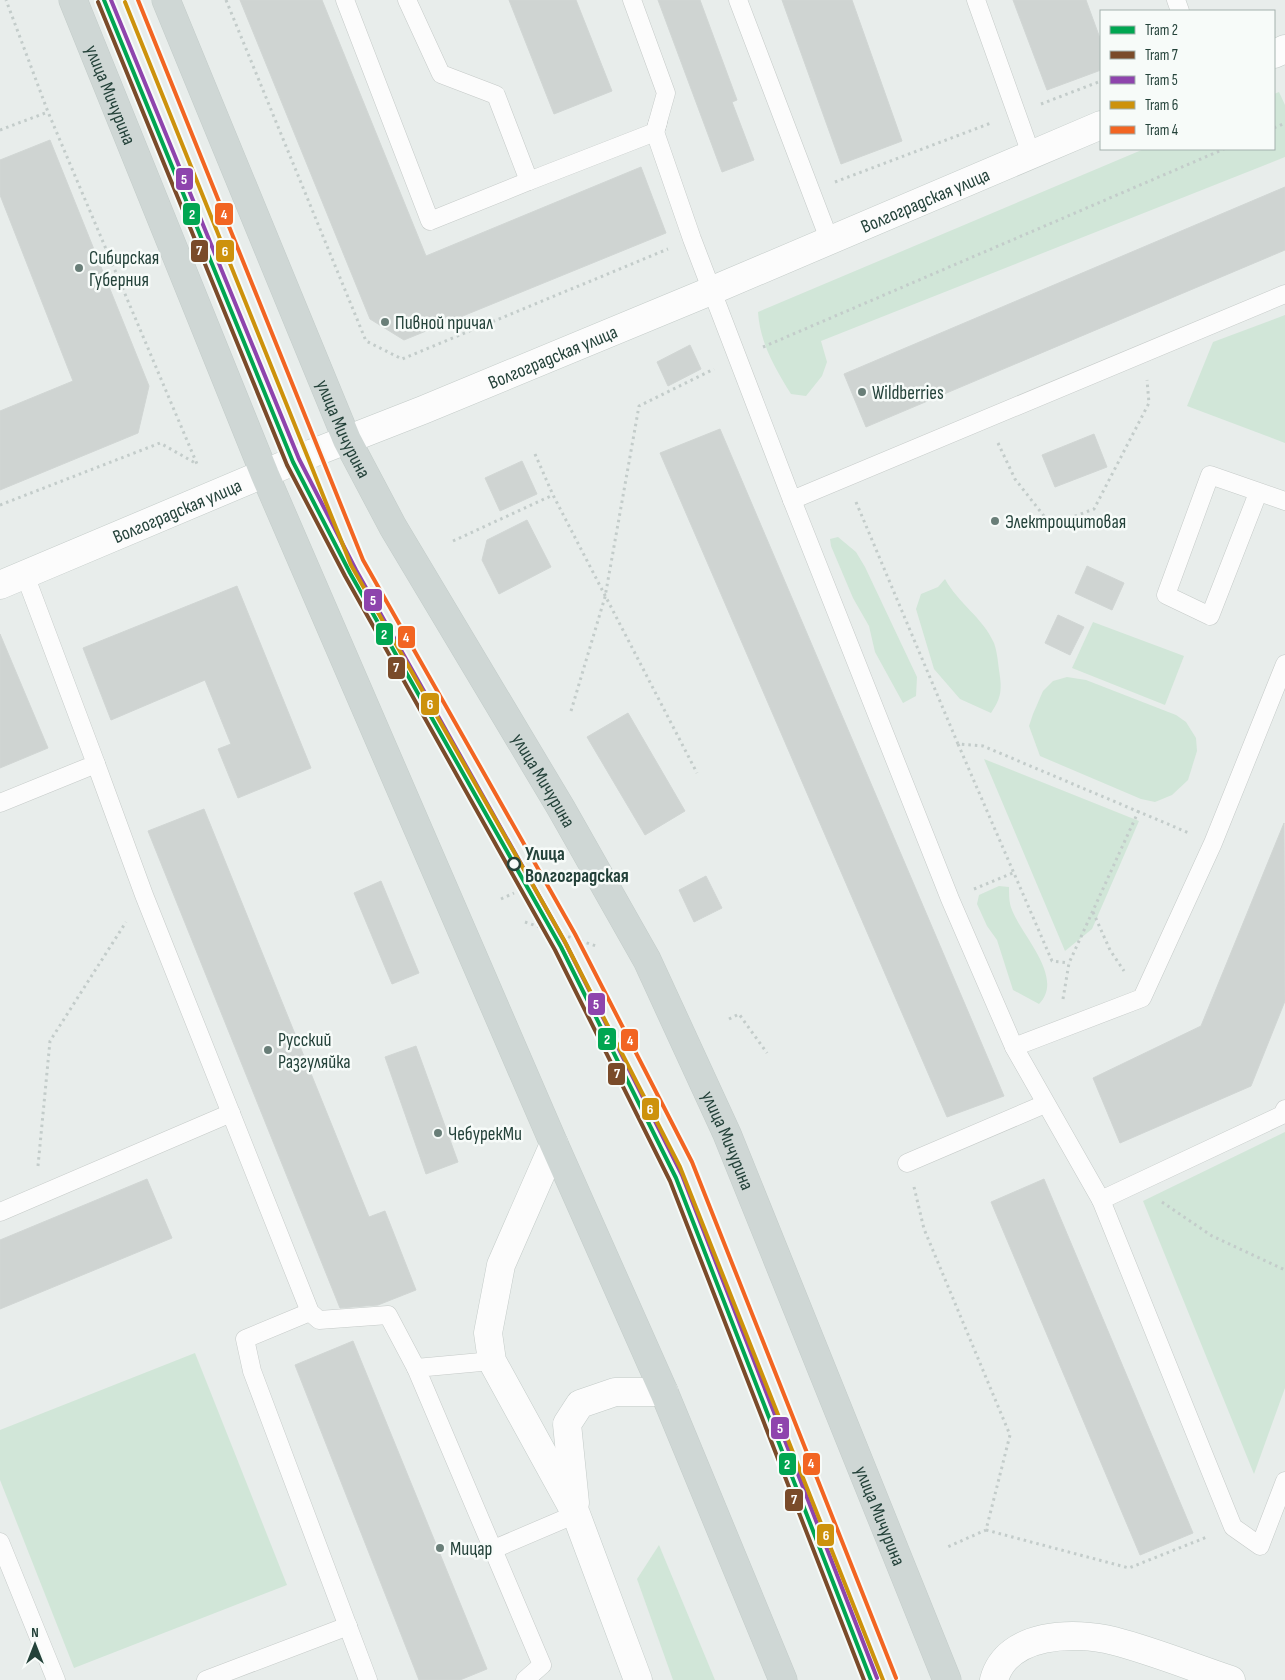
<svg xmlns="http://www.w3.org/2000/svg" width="1285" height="1680" viewBox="0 0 1285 1680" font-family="'Sofia Sans Condensed',sans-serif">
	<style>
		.green { fill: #d1e6d8 }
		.building { fill: #cfd4d2; stroke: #d1d6d4 }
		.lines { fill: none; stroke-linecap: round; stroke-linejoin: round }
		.lane-casing { stroke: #c5cac8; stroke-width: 19 }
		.secondary-casing { stroke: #c3cbc8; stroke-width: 29 }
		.primary-casing { stroke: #c3ccc9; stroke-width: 29 }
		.path { stroke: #c3ccca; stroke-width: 3; stroke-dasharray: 2.5 4; stroke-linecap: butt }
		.lane { stroke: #fcfcfc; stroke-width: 18 }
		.secondary { stroke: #fcfcfc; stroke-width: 28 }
		.primary { stroke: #cfd7d5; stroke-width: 28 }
		.tram-1-casing { stroke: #f7fbf9; stroke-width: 8 }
		.tram-2-casing { stroke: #f7fbf9; stroke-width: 8 }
		.tram-3-casing { stroke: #f7fbf9; stroke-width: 8 }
		.tram-4-casing { stroke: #f7fbf9; stroke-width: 8 }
		.tram-5-casing { stroke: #f7fbf9; stroke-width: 8 }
		.tram-1 { stroke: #00a651; stroke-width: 4 }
		.tram-2 { stroke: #7a4b2a; stroke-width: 4 }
		.tram-3 { stroke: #8e44ad; stroke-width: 4 }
		.tram-4 { stroke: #cd920c; stroke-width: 4 }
		.tram-5 { stroke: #f26522; stroke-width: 4 }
		.poi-dot { fill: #697e78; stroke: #f7fbf9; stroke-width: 2 }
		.stop-dot { fill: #f7fbf9; stroke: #24423a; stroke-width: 2.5 }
		.labels { text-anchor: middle; stroke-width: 5; stroke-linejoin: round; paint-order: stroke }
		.street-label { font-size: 19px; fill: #24423a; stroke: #f7fbf9 }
		.poi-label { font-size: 19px; fill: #24423a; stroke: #f7fbf9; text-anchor: start }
		.stop-label { font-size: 19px; font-weight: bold; fill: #24423a; stroke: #f7fbf9; text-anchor: start }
		.line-badge { stroke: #f7fbf9; stroke-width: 2 }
		.badge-label { font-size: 14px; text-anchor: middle; font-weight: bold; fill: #fff }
	</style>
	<rect width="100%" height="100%" fill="#e8edeb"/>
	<g class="green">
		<path d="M1279,92l6,13v52l-464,184 6,21 -5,14 -16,20 -15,-2c-16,-26 -31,-51 -33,-82l386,-163h130v-55z"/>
		<polygon points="1285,315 1285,443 1187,406 1213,342"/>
		<polygon points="838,537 856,552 865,567 917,677 916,696 903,703 875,652 869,626 853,598 831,546 830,539"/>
		<path d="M945,579c13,24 38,39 49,64 3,8 4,19 5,27 3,19 3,27 -8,43l-31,-14 -26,-30 -18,-60 5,-15 17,-7z"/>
		<polygon points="1093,622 1184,656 1165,705 1072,668"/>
		<polygon points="1067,677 1086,680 1176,715 1186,722 1196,738 1197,751 1188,780 1172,795 1155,802 1141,799 1040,756 1029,726 1033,714 1043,691 1053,681"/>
		<polygon points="984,759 1139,821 1092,929 1065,951"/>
		<path d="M999,886l10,1c0,8 0,16 3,23 10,26 53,68 27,94l-26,-14 -16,-50 -10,-14 -10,-22 2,-9z"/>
		<polygon points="1285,1132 1285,1388 1254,1474 1143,1201"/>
		<polygon points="195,1353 287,1585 74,1668 0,1480 0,1430"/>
		<polygon points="659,1545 715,1680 673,1680 637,1579"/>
	</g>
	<g class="building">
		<polygon points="240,0 322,0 426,256 641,167 666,233 404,340 370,319"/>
		<polygon points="509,0 576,0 612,91 554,114"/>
		<polygon points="658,0 700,0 737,100 732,102 754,160 722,172"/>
		<polygon points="782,0 852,0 902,141 841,164"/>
		<polygon points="1013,0 1086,0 1101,41 1101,70 1047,90"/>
		<polygon points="50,140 149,386 138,433 0,490 0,411 73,381 0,195 0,160"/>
		<polygon points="1285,187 1285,250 866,427 844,374"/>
		<polygon points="690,345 701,369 668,386 657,362"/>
		<polygon points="720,429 1004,1096 947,1117 660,453"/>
		<polygon points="1094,434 1107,467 1055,487 1042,455"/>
		<polygon points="522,461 537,494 500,511 485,478"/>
		<polygon points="527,520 551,567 499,594 482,560 487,540"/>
		<polygon points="1087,566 1124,583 1112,610 1075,593"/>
		<polygon points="237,586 311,768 238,798 218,749 231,744 205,680 111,720 83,648"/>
		<polygon points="1058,615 1084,627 1070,655 1045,643"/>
		<polygon points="0,634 48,748 0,768"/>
		<polygon points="628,713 685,811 645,835 587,737"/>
		<polygon points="204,809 369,1217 385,1211 416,1290 378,1305 340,1308 148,831"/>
		<polygon points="1284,823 1285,1001 1251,1086 1120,1143 1093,1078 1201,1026"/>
		<polygon points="706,876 722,908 694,922 679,890"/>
		<polygon points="381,881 419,973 392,984 354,893"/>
		<polygon points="416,1046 458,1162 426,1174 385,1057"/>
		<polygon points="147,1179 172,1238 0,1309 0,1240"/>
		<polygon points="1044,1179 1193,1533 1140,1555 991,1202"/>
		<polygon points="353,1341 487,1669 460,1680 419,1680 295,1365"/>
	</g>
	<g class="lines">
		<defs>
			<g id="lane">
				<polyline points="345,0 430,221 529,181"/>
				<polyline points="407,0 441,74 496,95 529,181 655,132 658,122"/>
				<polyline points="632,0 666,93 655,132 692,239 792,500 1285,294"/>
				<polyline points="738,0 829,239"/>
				<polyline points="976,0 1031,154"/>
				<polyline points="1176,0 1180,11"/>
				<polyline points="1258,493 1210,616 1166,595 1210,475 1285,501"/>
				<polyline points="792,500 950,899 1014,1047 1142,998 1213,843 1285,664"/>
				<polyline points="96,764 144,895 310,1312 319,1320 388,1315 416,1368"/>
				<polyline points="0,803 96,764 25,575"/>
				<polyline points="1014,1047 1101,1200 1282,1115 1285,1109"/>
				<polyline points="907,1163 1045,1104"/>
				<polyline points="1101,1200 1233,1527 1260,1546 1285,1481"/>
				<polyline points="0,1212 231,1113"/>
				<polyline points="310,1312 245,1339 252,1371 368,1680"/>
				<polyline points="492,1361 416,1368 542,1665 525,1680"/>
				<polyline points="0,1542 56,1680"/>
				<polyline points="494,1549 576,1514"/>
				<polyline points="206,1680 348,1626"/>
			</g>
			<g id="secondary">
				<polyline points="1274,54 1285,49"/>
				<path id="s1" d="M0,585l313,-132 110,-43 290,-120 388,-165"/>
				<polyline points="554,1144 501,1265 488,1333 492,1361 576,1514 638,1680"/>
				<polyline points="575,1503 567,1424 580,1404 615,1392 664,1392"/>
				<path d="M994,1680c13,-48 81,-49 120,-39 39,10 78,26 117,39"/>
			</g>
			<g id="primary">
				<path id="s2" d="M73,0l192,475 289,669 110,248 119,288"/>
				<path id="s3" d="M166,0l181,440 46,87 168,281 86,152 80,174 220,546"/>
			</g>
		</defs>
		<use href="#lane" class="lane-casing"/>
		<use href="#secondary" class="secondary-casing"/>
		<use href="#primary" class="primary-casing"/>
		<g class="path">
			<polyline points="226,0 366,341 402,359 668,249"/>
			<polyline points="1041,104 1101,81"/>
			<polyline points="1274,128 1285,123"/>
			<polyline points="0,130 48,112"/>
			<polyline points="835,182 991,123"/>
			<polyline points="763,347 1224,149"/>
			<polyline points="998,443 1015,479 1051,525 1094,509 1149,403 1147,380"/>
			<polyline points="535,454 553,495 697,773"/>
			<polyline points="856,502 958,744 983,746 1189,833"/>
			<polyline points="0,505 160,443 197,464 48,112 6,0"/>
			<polyline points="453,541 553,495"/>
			<polyline points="571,711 605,597 639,406 714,369"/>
			<polyline points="958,744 1052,961 1069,963"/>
			<polyline points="974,889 1015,872"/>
			<polyline points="501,899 514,893"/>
			<polyline points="1093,912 1110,950 1124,971"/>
			<polyline points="525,922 596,946"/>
			<polyline points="1063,999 1069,963 1139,810"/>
			<polyline points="729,1019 739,1014 767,1053"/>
			<polyline points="38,1166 50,1041 126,922"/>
			<polyline points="914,1187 924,1229 1010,1435 986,1530 945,1548"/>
			<polyline points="1162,1202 1212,1236 1285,1270"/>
			<polyline points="986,1530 1129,1568 1207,1537"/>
		</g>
		<use href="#lane" class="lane"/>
		<use href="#secondary" class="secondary"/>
		<use href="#primary" class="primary"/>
		<defs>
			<polyline id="tram-1" points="104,0 293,462 350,573 561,947 676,1178 871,1680"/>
			<polyline id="tram-2" points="98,2 287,465 345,576 555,950 670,1181 864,1680"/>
			<polyline id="tram-3" points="111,0 299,459 356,570 566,944 682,1175 877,1678"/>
			<polyline id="tram-4" points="125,2 351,565 564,940 680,1167 883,1680"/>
			<polyline id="tram-5" points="138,0 363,560 575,934 692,1162 896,1678"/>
		</defs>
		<use href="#tram-1" class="tram-1-casing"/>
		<use href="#tram-2" class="tram-2-casing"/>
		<use href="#tram-3" class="tram-3-casing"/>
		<use href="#tram-4" class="tram-4-casing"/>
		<use href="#tram-5" class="tram-5-casing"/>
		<use href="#tram-1" class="tram-1"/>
		<use href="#tram-2" class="tram-2"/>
		<use href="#tram-3" class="tram-3"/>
		<use href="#tram-4" class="tram-4"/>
		<use href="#tram-5" class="tram-5"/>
	</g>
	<g class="poi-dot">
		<circle cx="79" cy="268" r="5"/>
		<circle cx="385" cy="322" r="5"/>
		<circle cx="862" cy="392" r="5"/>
		<circle cx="995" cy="521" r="5"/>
		<circle cx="268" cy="1050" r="5"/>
		<circle cx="438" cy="1133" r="5"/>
		<circle cx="440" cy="1548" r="5"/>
	</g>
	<circle class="stop-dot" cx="514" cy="864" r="6"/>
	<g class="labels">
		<g class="street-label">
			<text dy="7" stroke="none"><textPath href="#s2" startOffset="102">улица Мичурина</textPath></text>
			<text dy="7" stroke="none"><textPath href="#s1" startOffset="1002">Волгоградская улица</textPath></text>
			<text dy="7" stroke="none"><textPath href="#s1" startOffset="598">Волгоградская улица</textPath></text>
			<text dy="7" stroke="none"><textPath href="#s3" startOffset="464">улица Мичурина</textPath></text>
			<text dy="7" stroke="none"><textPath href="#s1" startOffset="192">Волгоградская улица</textPath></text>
			<text dy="7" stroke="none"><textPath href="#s3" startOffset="869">улица Мичурина</textPath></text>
			<text dy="7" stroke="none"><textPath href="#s3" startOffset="1274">улица Мичурина</textPath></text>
			<text dy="7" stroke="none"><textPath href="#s3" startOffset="1679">улица Мичурина</textPath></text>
		</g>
		<g class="poi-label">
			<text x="89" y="264">Сибирская<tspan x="89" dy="22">Губерния</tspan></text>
			<text x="395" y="329">Пивной причал</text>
			<text x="872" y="399">Wildberries</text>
			<text x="1005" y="528">Электрощитовая</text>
			<text x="278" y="1046">Русский<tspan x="278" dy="22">Разгуляйка</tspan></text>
			<text x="448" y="1140">ЧебурекМи</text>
			<text x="450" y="1555">Мицар</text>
		</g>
		<g class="stop-label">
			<text x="525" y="860">Улица<tspan x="525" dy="22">Волгоградская</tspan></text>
		</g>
	</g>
	<g class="line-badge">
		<rect x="175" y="167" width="19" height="24" rx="5" fill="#8e44ad"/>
		<rect x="214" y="202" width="20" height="24" rx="5" fill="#f26522"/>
		<rect x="182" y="202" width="19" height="24" rx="5" fill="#00a651"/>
		<rect x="190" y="239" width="19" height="24" rx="5" fill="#7a4b2a"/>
		<rect x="215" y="239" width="20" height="24" rx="5" fill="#cd920c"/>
		<rect x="363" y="588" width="20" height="24" rx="5" fill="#8e44ad"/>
		<rect x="375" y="622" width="19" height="24" rx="5" fill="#00a651"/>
		<rect x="397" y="625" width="19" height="24" rx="5" fill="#f26522"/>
		<rect x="387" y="656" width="19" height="24" rx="5" fill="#7a4b2a"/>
		<rect x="420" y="692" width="20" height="24" rx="5" fill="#cd920c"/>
		<rect x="587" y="992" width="19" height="24" rx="5" fill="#8e44ad"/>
		<rect x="597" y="1027" width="20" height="24" rx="5" fill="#00a651"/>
		<rect x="620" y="1028" width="19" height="24" rx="5" fill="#f26522"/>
		<rect x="607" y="1062" width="19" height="24" rx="5" fill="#7a4b2a"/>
		<rect x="641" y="1097" width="19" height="24" rx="5" fill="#cd920c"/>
		<rect x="770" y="1416" width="20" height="24" rx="5" fill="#8e44ad"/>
		<rect x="802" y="1452" width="19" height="24" rx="5" fill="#f26522"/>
		<rect x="778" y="1452" width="19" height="24" rx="5" fill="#00a651"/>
		<rect x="784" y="1488" width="20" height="24" rx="5" fill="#7a4b2a"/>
		<rect x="816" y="1523" width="19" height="24" rx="5" fill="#cd920c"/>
	</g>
	<g class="badge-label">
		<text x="184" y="184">5</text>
		<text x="224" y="219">4</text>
		<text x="192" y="219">2</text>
		<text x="199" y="255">7</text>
		<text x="225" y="256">6</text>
		<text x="373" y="605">5</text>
		<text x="384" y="639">2</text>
		<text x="406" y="642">4</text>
		<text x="396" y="672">7</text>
		<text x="430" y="709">6</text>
		<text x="596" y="1009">5</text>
		<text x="607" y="1044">2</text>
		<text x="630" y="1045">4</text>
		<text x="617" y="1078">7</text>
		<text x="650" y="1114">6</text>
		<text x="780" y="1433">5</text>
		<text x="811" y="1468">4</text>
		<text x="787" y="1469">2</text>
		<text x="794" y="1504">7</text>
		<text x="826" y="1540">6</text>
	</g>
	<rect x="1100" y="10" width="175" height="140" fill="#f7fbf9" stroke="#a3b1ad"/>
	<rect x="1110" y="26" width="25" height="8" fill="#00a651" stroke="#a3b1ad"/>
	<text x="1145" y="35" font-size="15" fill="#24423a">Tram 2</text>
	<rect x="1110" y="51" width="25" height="8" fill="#7a4b2a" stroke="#a3b1ad"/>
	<text x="1145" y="60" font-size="15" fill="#24423a">Tram 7</text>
	<rect x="1110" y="76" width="25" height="8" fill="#8e44ad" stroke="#a3b1ad"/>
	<text x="1145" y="85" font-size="15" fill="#24423a">Tram 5</text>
	<rect x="1110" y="101" width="25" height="8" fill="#cd920c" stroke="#a3b1ad"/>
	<text x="1145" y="110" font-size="15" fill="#24423a">Tram 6</text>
	<rect x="1110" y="126" width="25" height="8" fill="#f26522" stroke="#a3b1ad"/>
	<text x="1145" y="135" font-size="15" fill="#24423a">Tram 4</text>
	<g transform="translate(35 1645)" stroke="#f7fbf9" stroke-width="4" paint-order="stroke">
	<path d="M0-4L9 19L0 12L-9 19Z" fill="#24423a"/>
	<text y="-8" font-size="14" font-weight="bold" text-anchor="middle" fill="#24423a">N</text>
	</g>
</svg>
